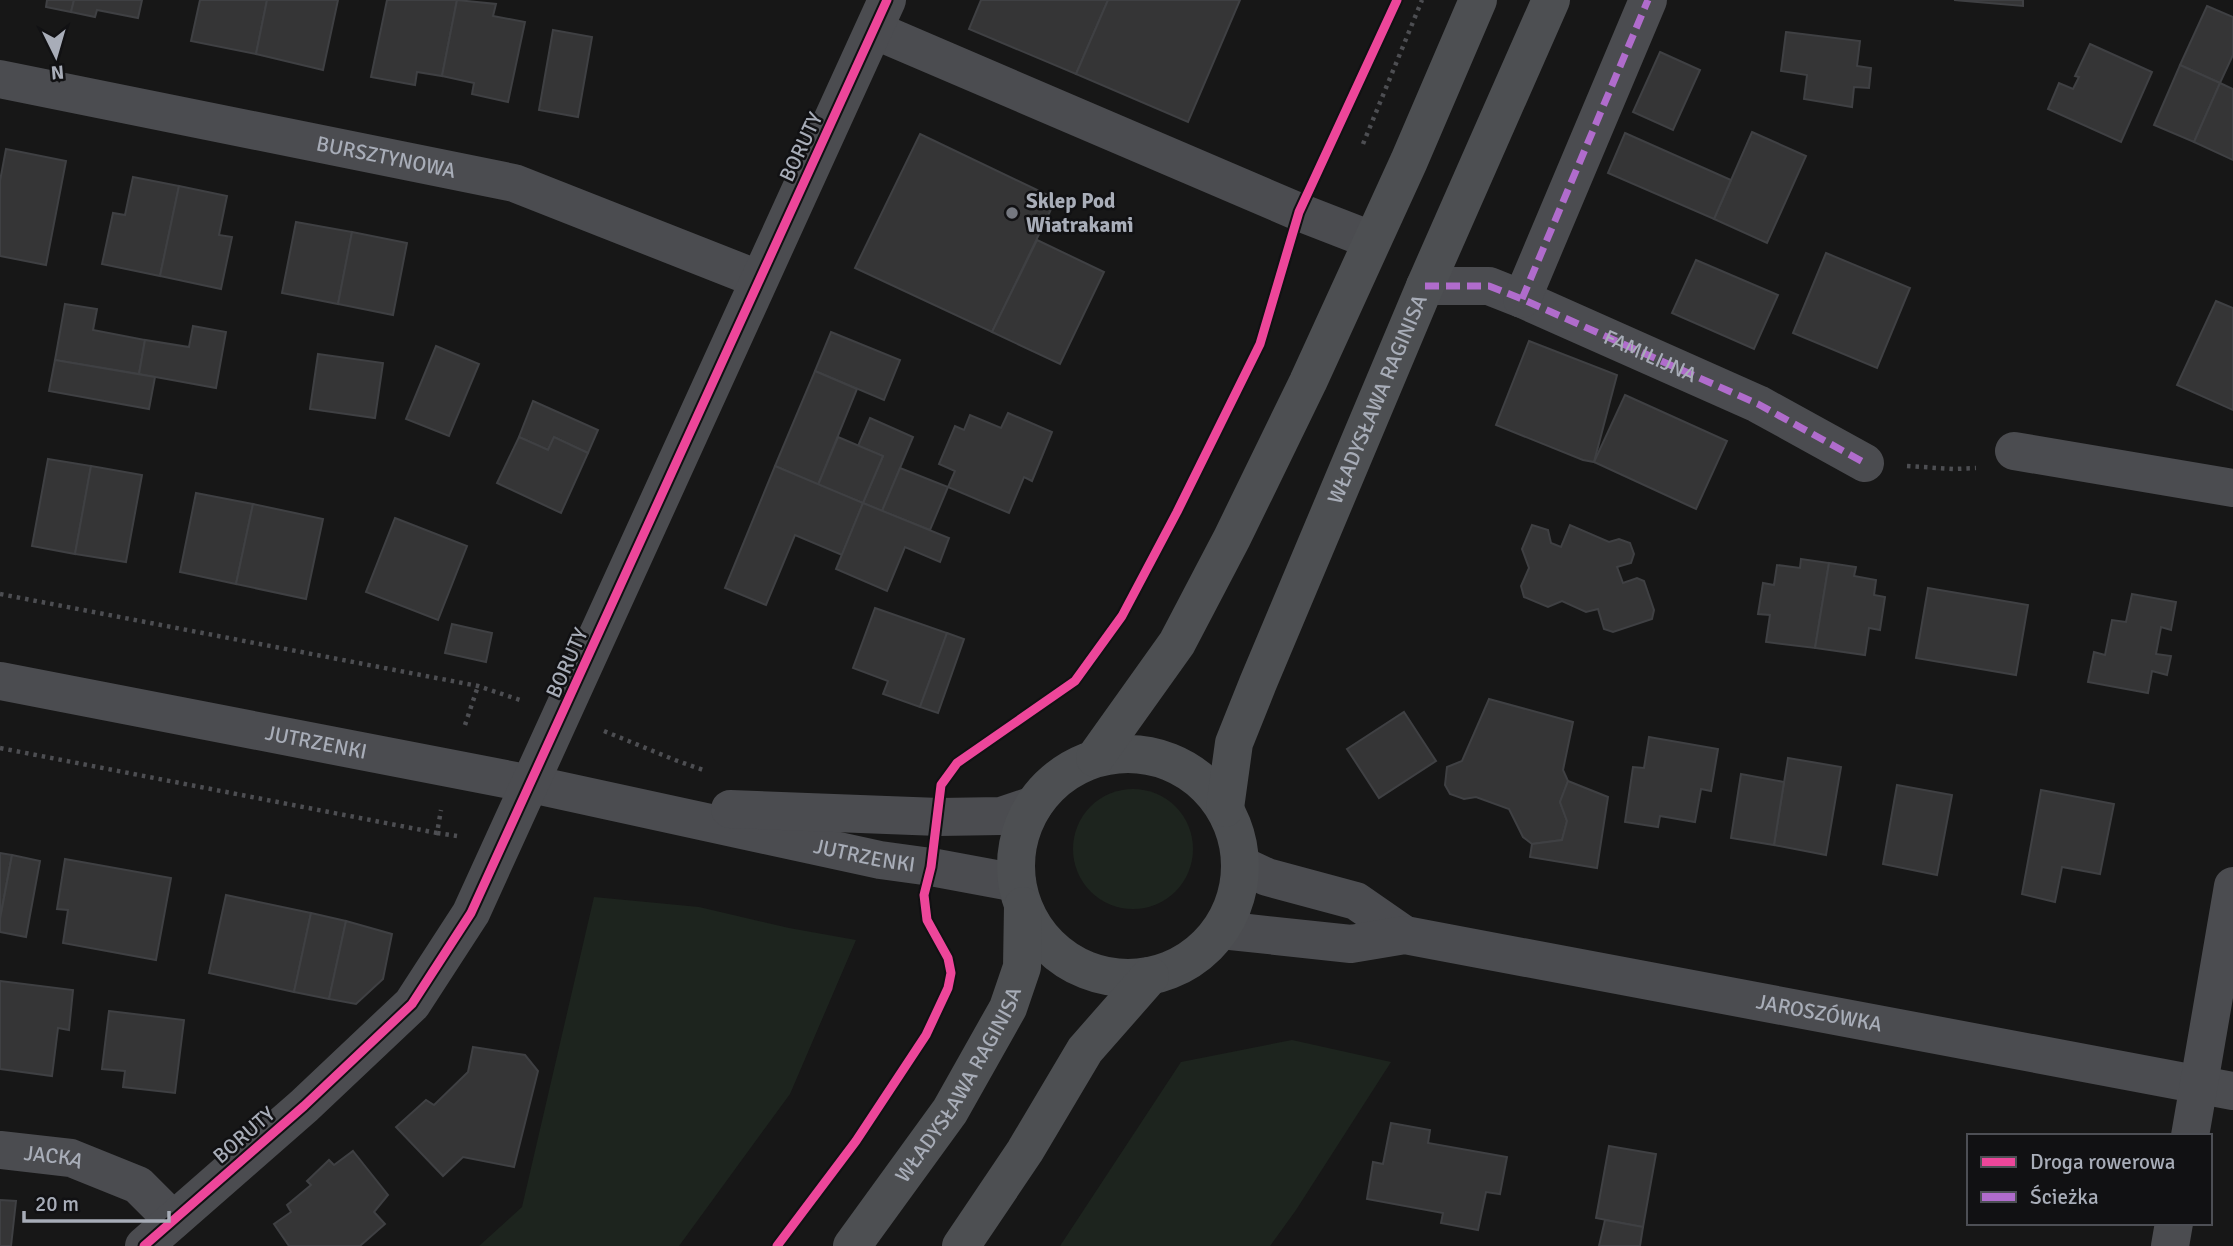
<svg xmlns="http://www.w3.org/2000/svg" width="2233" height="1246" viewBox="0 0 2233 1246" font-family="Signika,sans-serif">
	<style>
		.green { fill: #1d241e }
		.building { fill: #353536; stroke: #3f4043; stroke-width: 2 }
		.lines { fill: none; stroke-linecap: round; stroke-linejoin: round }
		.path { stroke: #4d4e52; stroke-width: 4.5; stroke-dasharray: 3.5 5; stroke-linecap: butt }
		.minor { stroke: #4b4c50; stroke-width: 38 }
		.major { stroke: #4d4f52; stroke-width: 38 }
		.quiet { stroke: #b06ccc; stroke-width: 7; stroke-dasharray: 14 7; stroke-linecap: butt }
		.cycleway-casing { stroke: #111113; stroke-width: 13 }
		.cycleway { stroke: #ed469a; stroke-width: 9 }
		.poi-dot { fill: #757880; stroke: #111113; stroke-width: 2.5 }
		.labels { text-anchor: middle; stroke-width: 5; stroke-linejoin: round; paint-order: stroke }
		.street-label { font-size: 21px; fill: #a8adb8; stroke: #111113 }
		.poi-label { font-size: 21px; font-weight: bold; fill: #a8adb8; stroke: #111113; text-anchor: start }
	</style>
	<rect width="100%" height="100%" fill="#171717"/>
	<g class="green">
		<circle cx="1133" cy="849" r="60"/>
		<polygon points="594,897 699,907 789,928 856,940 790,1094 679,1246 479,1246 522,1207"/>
		<polygon points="1292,1040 1391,1062 1296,1210 1270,1246 1060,1246 1181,1062"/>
	</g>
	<g class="building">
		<polygon points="47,0 74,0 71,12 46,7"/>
		<polygon points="74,0 142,0 138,18 97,10 95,17 71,12"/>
		<polygon points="200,0 267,0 256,54 191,41"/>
		<polygon points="267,0 338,0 323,70 256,54"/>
		<polygon points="387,0 457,0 442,76 417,72 415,85 371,77"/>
		<polygon points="457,0 496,4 493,16 525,22 508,102 472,94 474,83 442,76"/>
		<polygon points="981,0 1108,0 1076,74 969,29"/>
		<polygon points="1108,0 1240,0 1188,122 1076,74"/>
		<polygon points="1954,0 2023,0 2023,6"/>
		<polygon points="2207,6 2233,17 2233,55 2220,83 2180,65"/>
		<polygon points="553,30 592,37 578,117 539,110"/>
		<polygon points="1786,32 1860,41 1857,66 1871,68 1869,88 1854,87 1852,107 1804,99 1807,75 1781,71"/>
		<polygon points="2090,44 2152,72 2121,142 2048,109 2059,83 2073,89 2079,77 2075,76"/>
		<polygon points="1660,52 1700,70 1673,130 1633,112"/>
		<polygon points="2180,65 2220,83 2194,142 2154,125"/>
		<polygon points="2220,83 2233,89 2233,160 2194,142"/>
		<polygon points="1752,132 1806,156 1767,243 1714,219"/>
		<polygon points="1625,133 1731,180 1714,219 1608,173"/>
		<polygon points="920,134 1056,199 992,332 855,268"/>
		<polygon points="6,149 66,161 46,265 0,256 0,181"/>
		<polygon points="133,177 179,186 160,276 102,264 113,213 125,215"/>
		<polygon points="179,186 227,196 219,235 232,237 221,289 160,276"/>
		<polygon points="296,222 352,232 338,304 282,293"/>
		<polygon points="352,232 407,243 393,315 338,304"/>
		<polygon points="1037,240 1104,272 1060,364 992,332"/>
		<polygon points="1826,253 1910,288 1877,368 1793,333"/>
		<polygon points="1696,260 1778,295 1754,349 1672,313"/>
		<polygon points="2216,301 2233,308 2233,410 2177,385"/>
		<polygon points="65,304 97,309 93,330 145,340 139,374 55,360"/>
		<polygon points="193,326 226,332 216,388 139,374 145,340 189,347"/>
		<polygon points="831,332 900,360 884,400 815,371"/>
		<polygon points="1529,341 1617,375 1594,462 1583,460 1496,425"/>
		<polygon points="436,346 479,364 449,436 406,419"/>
		<polygon points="318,354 383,363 375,418 310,409"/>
		<polygon points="55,360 155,377 149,409 49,391"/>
		<polygon points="815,371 857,389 818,485 775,466"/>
		<polygon points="1625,395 1727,441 1696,509 1594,462"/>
		<polygon points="533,401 598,430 588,453 554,437 548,450 519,437"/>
		<polygon points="1008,413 1052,432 1032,481 1024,477 1009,513 948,487 955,471 939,464 955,426 964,430 970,415 1001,428"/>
		<polygon points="870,418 913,437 882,511 863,503 883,456 858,446"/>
		<polygon points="519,437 548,450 554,437 588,453 561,513 497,483"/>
		<polygon points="838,437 883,456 863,503 818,485"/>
		<polygon points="48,459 91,466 75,554 32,546"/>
		<polygon points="91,466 142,475 126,562 75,554"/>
		<polygon points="775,466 863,503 842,555 795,535 766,605 725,588"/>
		<polygon points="900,468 948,487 930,530 882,511"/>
		<polygon points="196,493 253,504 236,584 180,572"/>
		<polygon points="863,503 949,538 940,562 905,547 887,591 836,569"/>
		<polygon points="253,504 323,519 306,599 236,584"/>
		<polygon points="395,518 467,546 438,620 366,592"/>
		<polygon points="1532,525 1548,530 1551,543 1561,547 1570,525 1609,542 1619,539 1630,543 1634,554 1631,563 1617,567 1623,583 1637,578 1644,581 1654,610 1652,619 1613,632 1604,629 1598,609 1586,612 1562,601 1548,607 1524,597 1521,586 1529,568 1522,549"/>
		<polygon points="1801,559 1829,563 1815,648 1766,642 1770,615 1758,614 1763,583 1774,585 1777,565 1800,568"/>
		<polygon points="1829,563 1856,567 1854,576 1876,580 1874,595 1885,597 1880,630 1869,628 1865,655 1815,648"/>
		<polygon points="1928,588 2028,605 2016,675 1916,658"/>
		<polygon points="2132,594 2176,602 2171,630 2161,627 2156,654 2171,656 2167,675 2152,671 2148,693 2088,682 2094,652 2105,655 2112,620 2126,622"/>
		<polygon points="875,608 947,633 920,707 883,694 888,681 853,668"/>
		<polygon points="452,624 492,633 486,662 445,653"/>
		<polygon points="947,633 964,639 938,713 920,707"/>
		<polygon points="1489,699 1573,722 1563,770 1568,781 1560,802 1567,821 1562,840 1532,844 1523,837 1509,809 1476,797 1464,799 1450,794 1445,785 1447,767 1462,761"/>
		<polygon points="1404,712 1436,761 1379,798 1347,749"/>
		<polygon points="1649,737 1718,749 1711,791 1701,789 1695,822 1660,816 1658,827 1625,822 1633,767 1644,768"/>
		<polygon points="1788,758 1841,767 1826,855 1774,845"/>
		<polygon points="1741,774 1784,782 1774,845 1731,838"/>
		<polygon points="1568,781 1608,797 1597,868 1530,857 1532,844 1562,840 1567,821 1560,802"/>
		<polygon points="1897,785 1952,795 1937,875 1883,864"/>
		<polygon points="2041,790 2114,804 2100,874 2062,867 2055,902 2022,894"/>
		<polygon points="0,853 12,855 0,919"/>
		<polygon points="12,855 40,861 26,937 0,932 0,919"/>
		<polygon points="65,859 171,878 156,960 63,943 68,910 57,909"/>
		<polygon points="226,895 311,913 294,992 209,973"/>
		<polygon points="311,913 346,921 329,999 294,992"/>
		<polygon points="346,921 392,934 383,979 356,1004 329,999"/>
		<polygon points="0,981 73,990 69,1030 58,1028 52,1076 0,1069"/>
		<polygon points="109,1011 184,1020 175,1093 123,1087 125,1071 102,1069"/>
		<polygon points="473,1047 525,1055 538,1071 514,1167 463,1157 443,1176 396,1127 426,1100 434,1105 468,1072"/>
		<polygon points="1391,1123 1430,1130 1428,1143 1507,1157 1500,1194 1486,1192 1478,1230 1441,1223 1443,1213 1367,1199 1373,1162 1383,1164"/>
		<polygon points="1609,1146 1656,1154 1643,1227 1596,1218"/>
		<polygon points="353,1151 388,1195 374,1212 385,1224 360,1246 289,1246 274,1224 291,1212 287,1205 311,1185 307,1181 329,1160 334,1165"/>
		<polygon points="0,1200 16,1201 11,1246 0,1246"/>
		<polygon points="1605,1220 1643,1227 1640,1246 1599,1246"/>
	</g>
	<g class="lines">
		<g class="path">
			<polyline points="1363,144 1422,0"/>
			<polyline points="1907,466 1953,469 1976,468"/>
			<polyline points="0,594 478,686 520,700"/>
			<polyline points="465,725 478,686"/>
			<polyline points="604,731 675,760 706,771"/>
			<polyline points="0,748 437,833 441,810"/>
			<polyline points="437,833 457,836"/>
		</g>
		<g class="minor">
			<polyline points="874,30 1299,212 1371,240"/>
			<path id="s1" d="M0,79l514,104 244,96"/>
			<polyline points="1425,286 1489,286 1522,299 1758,404 1865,463"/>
			<polyline points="1522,299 1648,0"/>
			<polyline points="2014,451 2233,488"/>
			<path id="s2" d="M0,681l531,103 349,76 51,7 86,16"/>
			<polyline points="730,809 939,817 1001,816 1034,805"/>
			<polyline points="1241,865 1267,877 1356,901 1405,935"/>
			<path id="s3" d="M1221,930l130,14 54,-9 828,156"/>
			<polyline points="2190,1136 2233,886"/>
			<path id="s4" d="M0,1150l71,8 67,27 35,35"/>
			<polyline points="144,1246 304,1106 412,1004 471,913 887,0"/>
			<polyline points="2170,1246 2174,1223"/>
		</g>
		<g class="major">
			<circle cx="1128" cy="866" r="112"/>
			<polyline points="1095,758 1177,643 1232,538 1308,382 1409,161 1478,0"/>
			<path id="s5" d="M1225,808l9,-65 24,-60 167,-397 126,-286"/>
			<path id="s6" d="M852,1246l98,-135 58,-103 14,-41 1,-61"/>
			<polyline points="961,1246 1025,1151 1085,1050 1150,976"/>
		</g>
		<g class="quiet">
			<path id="s7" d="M1425,286h64l33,13 236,105 107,59"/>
			<polyline points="1522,299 1648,0"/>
		</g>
		<defs>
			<g id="cycleway">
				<polyline points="144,1246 304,1106 412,1004 471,913 887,0"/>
				<polyline points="777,1246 856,1141 926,1035 948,988 951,973 948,958 927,920 924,895 931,867 941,785 957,763 1075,681 1122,616 1177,512 1260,344 1299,212 1397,0"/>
			</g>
		</defs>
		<use href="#cycleway" class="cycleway-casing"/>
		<use href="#cycleway" class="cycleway"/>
	</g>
	<circle class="poi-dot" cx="1012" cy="213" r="7"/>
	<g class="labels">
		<g class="street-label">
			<text transform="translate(801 147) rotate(-65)" y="7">BORUTY</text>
			<text dy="7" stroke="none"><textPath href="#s1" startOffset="394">BURSZTYNOWA</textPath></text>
			<text dy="7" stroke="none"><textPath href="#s7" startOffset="240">FAMILIJNA</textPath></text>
			<text dy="7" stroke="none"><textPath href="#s5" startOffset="438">WŁADYSŁAWA RAGINISA</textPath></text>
			<text transform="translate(567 663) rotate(-66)" y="7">BORUTY</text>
			<text dy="7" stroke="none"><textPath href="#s2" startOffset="322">JUTRZENKI</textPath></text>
			<text dy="7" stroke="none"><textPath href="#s2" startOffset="882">JUTRZENKI</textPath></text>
			<text dy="7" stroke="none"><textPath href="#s3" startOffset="607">JAROSZÓWKA</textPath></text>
			<text dy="7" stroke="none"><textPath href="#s6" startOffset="194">WŁADYSŁAWA RAGINISA</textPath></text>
			<text transform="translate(244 1135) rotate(-41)" y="7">BORUTY</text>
			<text dy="7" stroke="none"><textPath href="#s4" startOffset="54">JACKA</textPath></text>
		</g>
		<g class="poi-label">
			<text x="1026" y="208">Sklep Pod<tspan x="1026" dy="24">Wiatrakami</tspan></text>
		</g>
	</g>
	<rect x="1967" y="1134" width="245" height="91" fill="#111113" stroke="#4d4f55" stroke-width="2"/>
	<rect x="1981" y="1157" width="35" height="10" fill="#ed469a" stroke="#4d4f55" stroke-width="2"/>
	<text x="2030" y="1169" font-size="21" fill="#a8adb8">Droga rowerowa</text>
	<rect x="1981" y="1192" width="35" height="10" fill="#b06ccc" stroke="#4d4f55" stroke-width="2"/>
	<text x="2030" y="1204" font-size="21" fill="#a8adb8">Ścieżka</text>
	<g transform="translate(56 56) rotate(175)" stroke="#111113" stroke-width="5" paint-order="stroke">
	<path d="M0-5L12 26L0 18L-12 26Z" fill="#a8adb8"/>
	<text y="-10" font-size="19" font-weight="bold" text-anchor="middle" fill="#a8adb8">N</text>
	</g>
	<path d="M24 1211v10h145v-10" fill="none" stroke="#a8adb8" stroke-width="3.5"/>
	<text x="35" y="1211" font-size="21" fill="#a8adb8" stroke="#111113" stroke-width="5" paint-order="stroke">20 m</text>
</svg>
